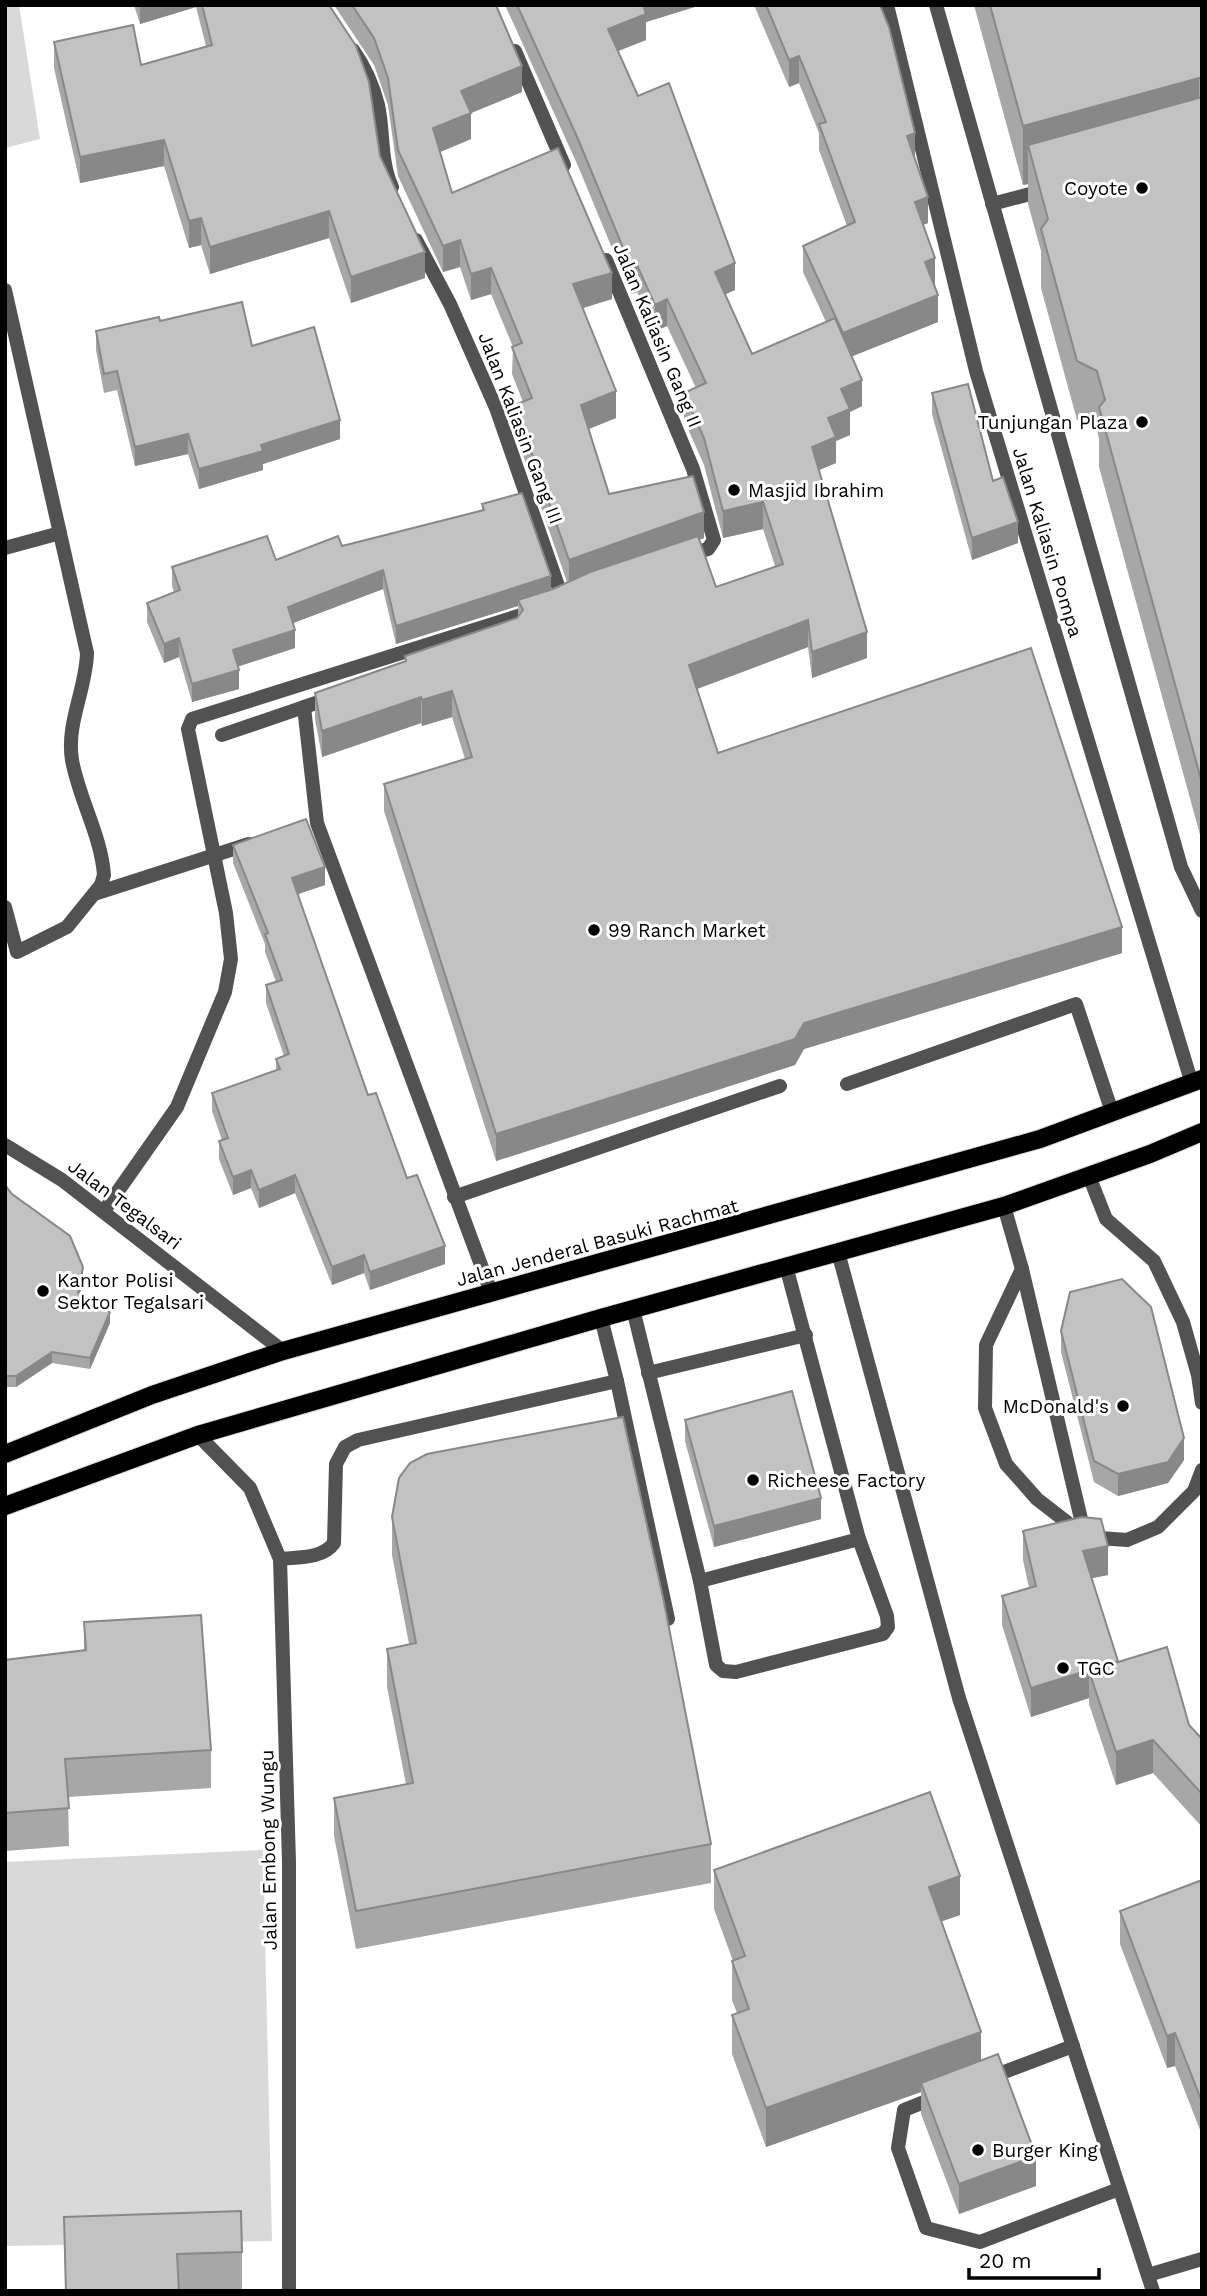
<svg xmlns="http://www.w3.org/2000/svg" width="1207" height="2296" viewBox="0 0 1207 2296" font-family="'Work Sans',sans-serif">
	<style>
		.green { fill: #d9d9d9 }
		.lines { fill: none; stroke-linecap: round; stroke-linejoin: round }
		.primary-casing { stroke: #dbdbdb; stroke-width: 20 }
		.service { stroke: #525252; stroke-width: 14 }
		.minor { stroke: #525252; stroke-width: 14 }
		.tertiary { stroke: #525252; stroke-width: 14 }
		.primary { stroke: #000; stroke-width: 18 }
		.wall { fill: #a7a7a7 }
		.shaded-wall { fill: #888 }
		.building { fill: #c2c2c2; stroke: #888; stroke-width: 2 }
		.poi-dot { fill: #000; stroke: #fff; stroke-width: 2.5 }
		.labels { text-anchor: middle; stroke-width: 6; stroke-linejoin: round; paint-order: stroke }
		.poi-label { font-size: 19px; fill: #000; stroke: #fff; text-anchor: start }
		.street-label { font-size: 19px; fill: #000; stroke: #fff }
	</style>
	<rect width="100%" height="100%" fill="#fff"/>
	<g class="green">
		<polygon points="5,5 19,5 40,139 5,148"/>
		<polygon points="263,1850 272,2241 5,2246 5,1862"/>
	</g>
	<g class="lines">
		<defs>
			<g id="primary">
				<polyline points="5,1454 152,1395 283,1351 1040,1139 1202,1079"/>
				<polyline points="5,1506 198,1435 601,1318 1004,1206 1150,1154 1202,1132"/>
			</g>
		</defs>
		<use href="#primary" class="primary-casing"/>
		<g class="service">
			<polyline points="936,5 1181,867 1202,911"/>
			<polyline points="992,204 1045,190"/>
			<path d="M5,290l82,363c-1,37 -21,70 -15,107 7,39 29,75 32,115l-3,10 -34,42 -50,25 -12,-45"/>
			<polyline points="5,548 60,533"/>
			<polyline points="334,697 304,707 317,823 491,1292"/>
			<polyline points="222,735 304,707"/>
			<polyline points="94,894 249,844"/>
			<polyline points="847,1084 1076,1004 1112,1112"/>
			<polyline points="1089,1176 1106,1219 1154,1261 1183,1322 1198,1375 1202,1403"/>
			<polyline points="454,1197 780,1086"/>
			<polyline points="1004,1206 1022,1269 986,1345 985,1408 1006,1464 1037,1499 1086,1537 1127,1540 1158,1527 1194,1491 1202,1470"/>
			<polyline points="838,1252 959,1698 1153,2291"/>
			<polyline points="1022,1269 1085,1536"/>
			<polyline points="633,1309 700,1581 859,1539 786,1266"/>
			<polyline points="648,1373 806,1335"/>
			<polyline points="617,1381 668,1619"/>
			<path d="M280,1559c17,-2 43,0 54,-16l2,-79 9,-17 13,-7 259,-59 -16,-63"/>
			<polyline points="700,1581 716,1665 723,1671 736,1672 883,1634 888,1627 887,1616 859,1539"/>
			<polyline points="988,2078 1073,2046"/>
			<polyline points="939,2096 904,2110 898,2148 926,2228 980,2242 1119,2189"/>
			<polyline points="1148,2275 1202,2259"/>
		</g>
		<g class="minor">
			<polyline points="887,5 976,371 1192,1084"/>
			<path d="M353,50c12,17 20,35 25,55 6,27 2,56 14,82"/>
			<polyline points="515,51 564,165"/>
			<polyline points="416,240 450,304 496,408 563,600"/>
			<polyline points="606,260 693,469 714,540 708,549 687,555"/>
			<polyline points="104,1211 177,1107 225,992 231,959 226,913 188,729 192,719 534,611"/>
		</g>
		<g class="tertiary">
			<polyline points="5,1145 62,1180 283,1351"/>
			<polyline points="198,1435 250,1488 280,1559 289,1862 289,2291"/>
		</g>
		<use href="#primary" class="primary"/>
	</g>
	<g class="wall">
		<polygon points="134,5 329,5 380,156 425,278 351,303 329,238 210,274 201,245 189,248 164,166 80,183 54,68 54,42 141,65 206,46 196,7 140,24"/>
		<polygon points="334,5 496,5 522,92 471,113 471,139 440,152 452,193 612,299 583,308 616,418 589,429 609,494 704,538 699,540 716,587 775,566 763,529 723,538 704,465 684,420 684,393 696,388 667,326 655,331 637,292 631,294 578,166 505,5 701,5 646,22 646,40 618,51 638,96 735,290 725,294 752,354 826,322 803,272 803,246 847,226 819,150 819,133 799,83 789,87 754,5 880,5 915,158 928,223 923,225 935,284 938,322 852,356 862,406 850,412 850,435 836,441 836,463 819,470 867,658 812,678 808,647 697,689 718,753 1122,953 804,1049 795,1065 496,1161 384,811 384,784 465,759 452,717 422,726 421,723 322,757 315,719 315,693 405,661 405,656 518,617 518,606 396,644 383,589 293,623 295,648 237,667 239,689 192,702 179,657 164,663 147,622 147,603 174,592 172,586 172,567 276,560 342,546 482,510 482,504 551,589 567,582 515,432 515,405 523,402 512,374 513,347 491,294 471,300 460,267 443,272 398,176 388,105 374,65"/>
		<polygon points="974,5 1202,5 1202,842 1099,467 1099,439 1097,430 1077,420 1041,288 1041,251 1028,204 1028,184 1023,185"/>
		<polygon points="160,321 252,346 340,439 263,464 263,470 199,489 188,454 135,466 117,390 104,393 96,350 96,331"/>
		<polygon points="932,393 993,481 1018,543 972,560 932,414"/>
		<polygon points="233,845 325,885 298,894 368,1095 407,1178 445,1264 370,1290 364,1273 332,1285 295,1193 259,1208 251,1188 233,1195 219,1159 219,1141 222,1140 212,1111 212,1093 276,1071 276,1059 284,1056 266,1003 266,985 276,982 265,952 265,944 233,863"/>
		<polygon points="5,1185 12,1194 83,1278 80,1294 110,1323 90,1369 52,1363 16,1387 5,1387"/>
		<polygon points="1061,1331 1184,1460 1168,1483 1118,1496 1094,1482 1061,1352"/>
		<polygon points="685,1420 821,1519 714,1547 685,1441"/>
		<polygon points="392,1517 711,1844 711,1883 356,1949 334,1836 334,1798 406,1784 387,1687 387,1649 409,1644 392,1555"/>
		<polygon points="1023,1531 1108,1575 1092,1578 1118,1662 1189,1725 1202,1739 1202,1827 1153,1773 1116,1785 1089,1704 1089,1698 1031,1717 1002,1625 1002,1596 1029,1588 1023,1560"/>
		<polygon points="84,1622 211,1750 211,1788 68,1797 69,1846 5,1851 5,1660 84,1650"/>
		<polygon points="714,1870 960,1915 941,1921 981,2061 1036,2186 959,2214 921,2114 921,2092 766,2147 732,2054 732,2015 737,2013 732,2000 732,1961 733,1961 714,1909"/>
		<polygon points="1202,1880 1202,2135 1175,2066 1167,2068 1120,1944 1120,1911"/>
		<polygon points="64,2217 242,2252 242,2290 65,2291"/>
	</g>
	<g class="shaded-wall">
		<polygon points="140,5 196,5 196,7 140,24"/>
		<polygon points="640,5 701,5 646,22 646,40 608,55 608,29"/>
		<polygon points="799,56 799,83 789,87 789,60"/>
		<polygon points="522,66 522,92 471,113 471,139 433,155 433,128 461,91"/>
		<polygon points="1199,78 1199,137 1028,145 1028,184 1023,185 1023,126"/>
		<polygon points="915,133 915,160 907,136"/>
		<polygon points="164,140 164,166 80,183 80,157"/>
		<polygon points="928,197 928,223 915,228 915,202"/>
		<polygon points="329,211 329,238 210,274 210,247"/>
		<polygon points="201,218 201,245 189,248 189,221"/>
		<polygon points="460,240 460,267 443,272 443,246"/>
		<polygon points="425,252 425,278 351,303 351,277"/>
		<polygon points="935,258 935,284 925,288 925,262"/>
		<polygon points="735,263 735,290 715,299 715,272"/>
		<polygon points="637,265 637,292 631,294 631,267"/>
		<polygon points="491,268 491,294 471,300 471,274"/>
		<polygon points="612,273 612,299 573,311 573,284"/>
		<polygon points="938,295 938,322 843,360 843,333"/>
		<polygon points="667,299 667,326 655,331 655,305"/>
		<polygon points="862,380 862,406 850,412 850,435 836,441 836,463 812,473 812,447 841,389"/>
		<polygon points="616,391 616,418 581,432 581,405"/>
		<polygon points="340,420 340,439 263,464 263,470 199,489 199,469 261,445"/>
		<polygon points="188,434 188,454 135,466 135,447"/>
		<polygon points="763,502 763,529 723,538 723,511"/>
		<polygon points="704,512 704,538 569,587 569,560"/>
		<polygon points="1018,522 1018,543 972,560 972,538"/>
		<polygon points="383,570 383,589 288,625 288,607"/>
		<polygon points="551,576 551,595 518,600 518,606 396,644 396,626"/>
		<polygon points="808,620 808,647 689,692 689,665"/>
		<polygon points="295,630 295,648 233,668 233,650"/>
		<polygon points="867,632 867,658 812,678 812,652"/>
		<polygon points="179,638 179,657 164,663 164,644"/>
		<polygon points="239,670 239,689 192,702 192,684"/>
		<polygon points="452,691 452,717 422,726 422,700"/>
		<polygon points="421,697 421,723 322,757 322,731"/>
		<polygon points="325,867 325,885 292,896 292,878"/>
		<polygon points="1122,927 1122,953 804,1049 795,1065 496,1161 496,1134 804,1023"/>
		<polygon points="251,1170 251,1188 233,1195 233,1177"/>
		<polygon points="295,1175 295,1193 259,1208 259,1190"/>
		<polygon points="445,1246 445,1264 370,1290 370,1272"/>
		<polygon points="364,1255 364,1273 332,1285 332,1267"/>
		<polygon points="83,1267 83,1278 78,1304 78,1293"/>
		<polygon points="110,1312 110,1323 90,1369 90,1358"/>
		<polygon points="52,1352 52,1363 16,1387 16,1376"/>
		<polygon points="1184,1438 1184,1460 1168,1483 1118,1496 1118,1474"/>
		<polygon points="821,1498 821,1519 714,1547 714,1526"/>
		<polygon points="1108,1546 1108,1575 1083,1580 1083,1551"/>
		<polygon points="1118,1661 1118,1690 1089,1671 1089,1698 1031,1717 1031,1688"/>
		<polygon points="1153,1740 1153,1773 1116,1785 1116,1752"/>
		<polygon points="960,1876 960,1915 929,1926 929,1887"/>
		<polygon points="981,2032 981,2071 921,2083 921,2092 766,2147 766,2108"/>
		<polygon points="1175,2033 1175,2066 1167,2068 1167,2036"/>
		<polygon points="1036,2156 1036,2186 959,2214 959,2184"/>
	</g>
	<g class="building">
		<polygon points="202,5 329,5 356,46 369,82 380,156 425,252 351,277 329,211 210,247 201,218 189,221 164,140 80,157 54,42 133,25 141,65 212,45"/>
		<polygon points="352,5 496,5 522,66 461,91 471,113 433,128 452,193 558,148 612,273 573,284 616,391 581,405 609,494 693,476 704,512 569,560 515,405 532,398 512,347 522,343 491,268 471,274 460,240 443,246 398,150 388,78 374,38"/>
		<polygon points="517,5 643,5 646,14 608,29 638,96 669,83 735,263 715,272 752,354 835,318 862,380 841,389 850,409 828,418 836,437 812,447 867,632 812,652 808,620 689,665 718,753 1031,648 1122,927 804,1023 795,1039 496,1134 384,784 472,757 452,691 422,700 421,697 322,731 315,693 406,661 405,656 517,618 523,610 518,600 553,589 590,572 698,536 716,587 783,564 763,502 723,511 704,438 684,393 706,383 667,299 655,305 637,265 631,267 578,139"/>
		<polygon points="766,5 880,5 889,27 915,133 907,136 928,197 915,202 935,258 925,262 938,295 843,333 803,246 855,222 819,124 826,122 799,56 789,60"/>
		<polygon points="990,5 1202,5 1202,79 1199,78 1023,126"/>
		<polygon points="1202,97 1202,783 1099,407 1105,400 1097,371 1077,361 1041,229 1048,219 1028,145"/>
		<polygon points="242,302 252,346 314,327 340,420 261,445 263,451 199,469 188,434 135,447 117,371 104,374 96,331 159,317 160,321"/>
		<polygon points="968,384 993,481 1003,477 1018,522 972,538 932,393"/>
		<polygon points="522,493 551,576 396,626 383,570 288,607 295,630 233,650 239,670 192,684 179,638 164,644 147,603 180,590 172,567 267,536 276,560 338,536 342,546 484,510 482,504"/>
		<polygon points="306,819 325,867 292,878 368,1095 376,1093 407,1178 417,1175 445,1246 370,1272 364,1255 332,1267 295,1175 259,1190 251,1170 233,1177 219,1141 228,1138 212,1093 280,1069 276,1059 289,1054 266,985 282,980 265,934 268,933 233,845"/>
		<polygon points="5,1185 12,1194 70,1236 83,1267 78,1293 110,1312 90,1358 52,1352 16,1376 5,1376"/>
		<polygon points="1122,1279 1151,1307 1184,1438 1168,1462 1118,1474 1094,1461 1061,1331 1070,1292"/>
		<polygon points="792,1391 821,1498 714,1526 685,1420"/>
		<polygon points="623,1417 663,1597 711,1844 356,1911 334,1798 413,1783 387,1649 416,1643 392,1517 399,1478 410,1463 427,1454"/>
		<polygon points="1082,1517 1101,1519 1108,1546 1083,1551 1118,1661 1031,1688 1002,1596 1036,1586 1023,1531"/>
		<polygon points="201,1615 211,1750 65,1759 69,1808 5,1813 5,1660 86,1650 84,1622"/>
		<polygon points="1167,1647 1189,1725 1202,1739 1202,1794 1153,1740 1116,1752 1089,1671"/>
		<polygon points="930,1792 960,1876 929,1887 981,2032 766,2108 732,2015 749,2009 732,1961 745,1956 714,1870"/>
		<polygon points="1202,1880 1202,2102 1175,2033 1167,2036 1120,1911"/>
		<polygon points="998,2054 1036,2156 959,2184 921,2083"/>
		<polygon points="241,2211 242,2252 177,2254 179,2291 66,2291 64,2217"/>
	</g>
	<g class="poi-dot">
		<circle cx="1142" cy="188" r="7"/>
		<circle cx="1142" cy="422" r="7"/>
		<circle cx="734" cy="490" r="7"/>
		<circle cx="594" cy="930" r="7"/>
		<circle cx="43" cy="1291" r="7"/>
		<circle cx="1123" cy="1406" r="7"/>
		<circle cx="753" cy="1480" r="7"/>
		<circle cx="1063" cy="1668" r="7"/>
		<circle cx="978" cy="2150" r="7"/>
	</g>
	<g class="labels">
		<g class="poi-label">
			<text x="1128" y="195" text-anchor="end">Coyote</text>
			<text x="1128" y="429" text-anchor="end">Tunjungan Plaza</text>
			<text x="748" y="497">Masjid Ibrahim</text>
			<text x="608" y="937">99 Ranch Market</text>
			<text x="57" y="1287">Kantor Polisi<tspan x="57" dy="22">Sektor Tegalsari</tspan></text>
			<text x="1109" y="1413" text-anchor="end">McDonald's</text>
			<text x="767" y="1487">Richeese Factory</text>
			<text x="1077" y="1675">TGC</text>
			<text x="992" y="2157">Burger King</text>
		</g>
		<g class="street-label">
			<text transform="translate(658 335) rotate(67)" y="7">Jalan Kaliasin Gang II</text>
			<text transform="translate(521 428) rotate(69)" y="7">Jalan Kaliasin Gang III</text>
			<text transform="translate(1048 542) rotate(73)" y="7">Jalan Kaliasin Pompa</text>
			<text transform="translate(125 1204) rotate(37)" y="7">Jalan Tegalsari</text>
			<text transform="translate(597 1242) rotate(-15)" y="7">Jalan Jenderal Basuki Rachmat</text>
			<text transform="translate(268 1850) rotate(-91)" y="7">Jalan Embong Wungu</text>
		</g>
	</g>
	<rect width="1207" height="2296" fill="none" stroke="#000000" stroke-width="14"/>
	<path d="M969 2268v10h130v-10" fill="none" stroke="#000000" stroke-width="3.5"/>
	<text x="979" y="2268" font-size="21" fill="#000000" stroke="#ffffff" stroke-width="5" paint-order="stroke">20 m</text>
</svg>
